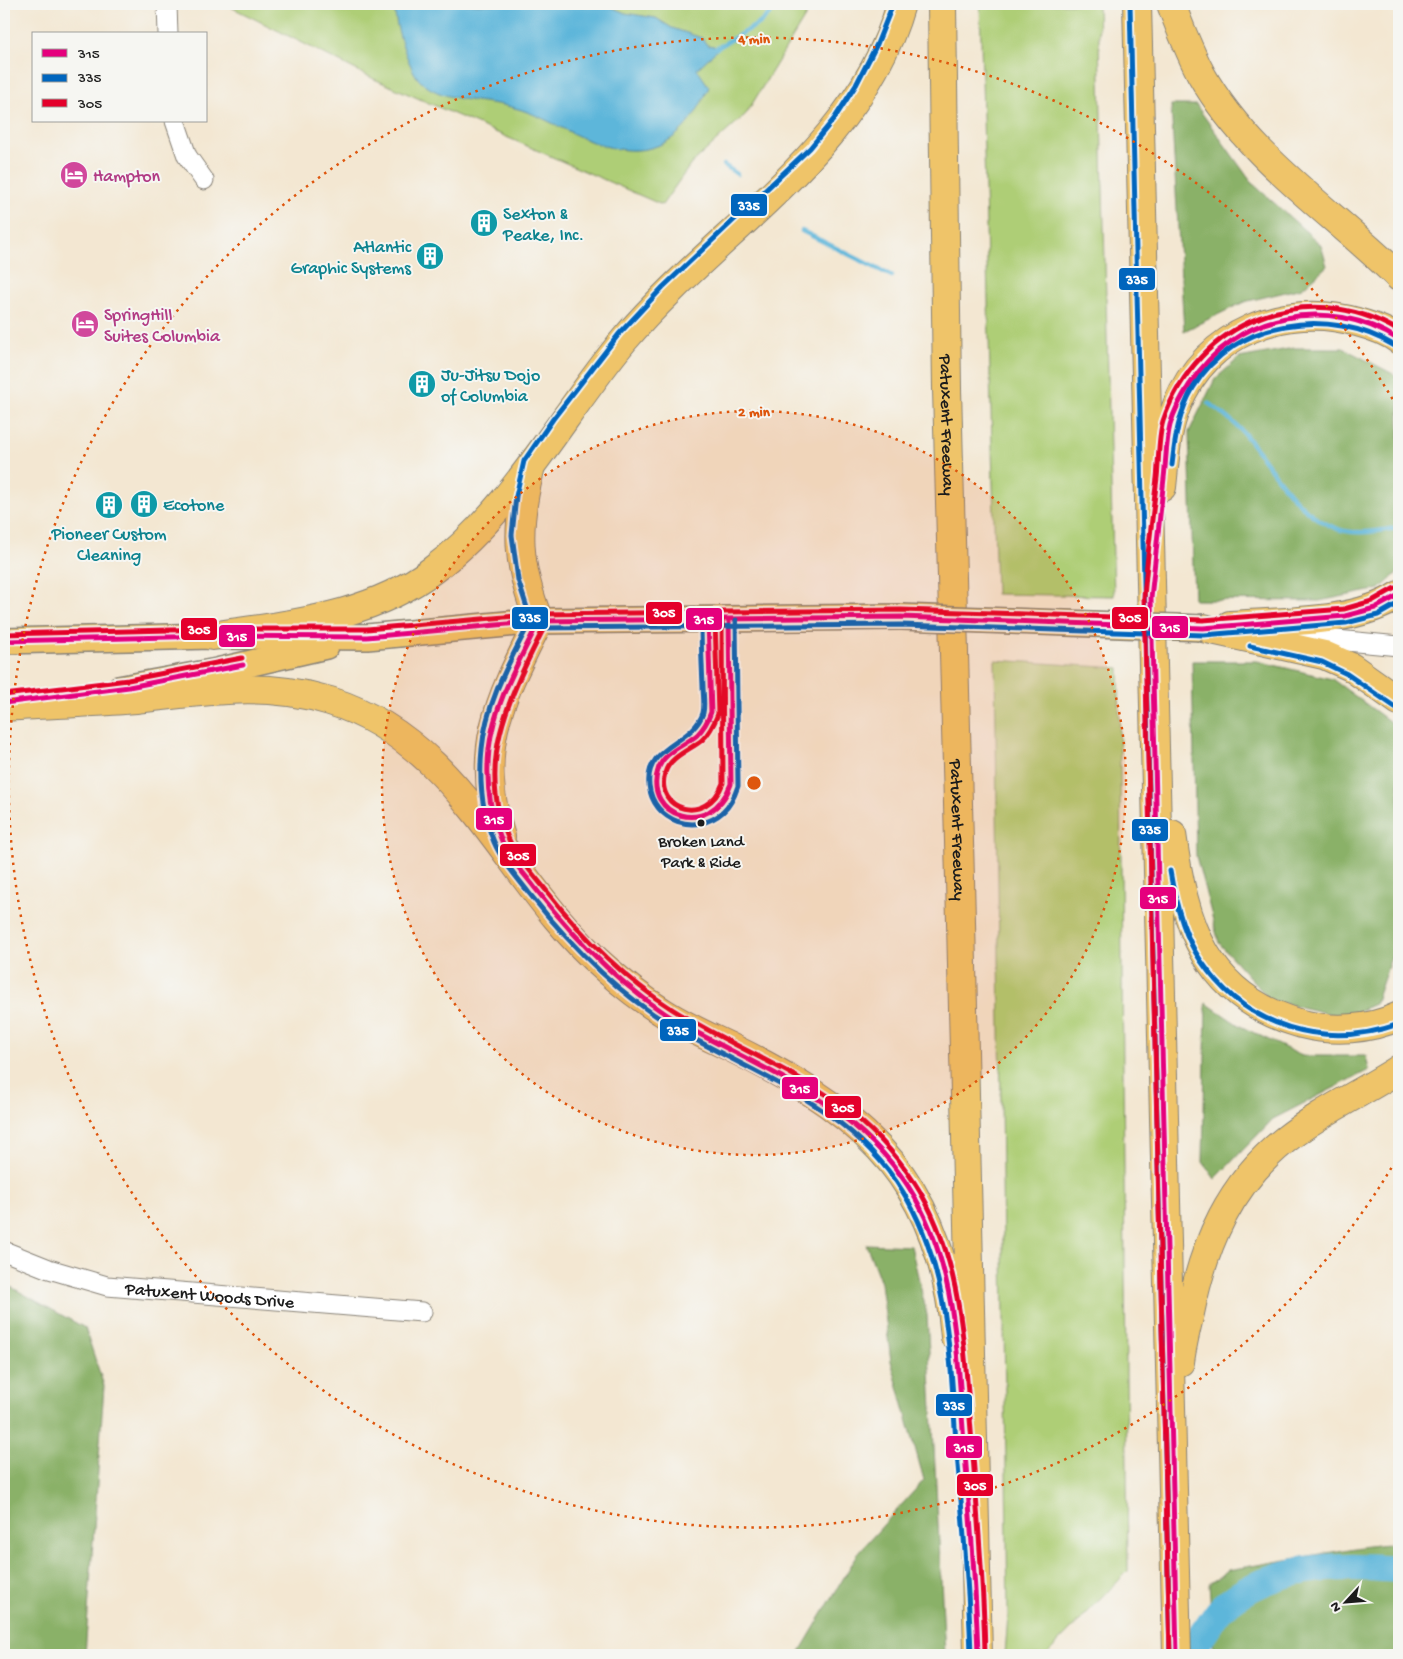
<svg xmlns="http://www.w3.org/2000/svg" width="1403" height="1659" viewBox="0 0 1403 1659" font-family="'Gochi Hand',sans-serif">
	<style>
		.green { fill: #aece76; stroke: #657549 }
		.forest { fill: #8ab167; stroke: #536642 }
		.water { fill: #5db6da; stroke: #3c697b }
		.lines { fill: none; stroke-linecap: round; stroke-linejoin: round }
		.stream { stroke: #5db6da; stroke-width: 4.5 }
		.river { stroke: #5db6da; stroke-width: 28 }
		.minor-casing { stroke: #888277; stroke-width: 21 }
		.major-casing { stroke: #888277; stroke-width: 28 }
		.highway-casing { stroke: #888277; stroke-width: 30 }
		.minor { stroke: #fff; stroke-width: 19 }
		.major { stroke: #efc469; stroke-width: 25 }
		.highway { stroke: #efc469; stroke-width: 28 }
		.major-bridge-casing { stroke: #888277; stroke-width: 28; stroke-linecap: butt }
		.major-bridge { stroke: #efc469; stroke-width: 25 }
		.bus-1-casing { stroke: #f6f6f2; stroke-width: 9 }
		.bus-2-casing { stroke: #f6f6f2; stroke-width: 9 }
		.bus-3-casing { stroke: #f6f6f2; stroke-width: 9 }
		.bus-1 { stroke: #e5007d; stroke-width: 5 }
		.bus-2 { stroke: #0065bd; stroke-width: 5 }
		.bus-3 { stroke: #e4002b; stroke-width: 5 }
		.ring { fill: none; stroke: #de560d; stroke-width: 2.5; stroke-dasharray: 2.5 5 }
		.bus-dot { fill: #1c1c1c; stroke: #f6f6f2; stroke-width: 2 }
		.labels { text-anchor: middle; stroke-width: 4; stroke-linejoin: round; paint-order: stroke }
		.bus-label { font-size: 17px; fill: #1c1c1c; stroke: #f6f6f2 }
		.hotel-label { font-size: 18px; fill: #b23c85; stroke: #f6f6f2; text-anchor: start }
		.culture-label { font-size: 18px; fill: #0d838f; stroke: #f6f6f2; text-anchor: start }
		.street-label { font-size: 18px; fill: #1c1c1c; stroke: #f6f6f2 }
		.centre { fill: #de560d; stroke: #f6f6f2; stroke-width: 2.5 }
		.ring-label { font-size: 15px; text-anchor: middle; font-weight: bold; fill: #de560d; stroke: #f6f6f2; stroke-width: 4; stroke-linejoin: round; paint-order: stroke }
		.line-badge { stroke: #f6f6f2; stroke-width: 2 }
		.badge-label { font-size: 14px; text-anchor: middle; font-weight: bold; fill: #fff }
	</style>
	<rect width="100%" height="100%" fill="#f6f6f2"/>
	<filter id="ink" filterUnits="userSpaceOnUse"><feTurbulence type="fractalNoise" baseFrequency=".02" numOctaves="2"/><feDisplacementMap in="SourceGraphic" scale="10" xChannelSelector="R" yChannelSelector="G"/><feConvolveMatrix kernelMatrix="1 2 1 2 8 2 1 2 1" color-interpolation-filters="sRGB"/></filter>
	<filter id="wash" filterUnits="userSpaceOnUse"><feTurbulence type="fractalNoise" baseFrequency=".0096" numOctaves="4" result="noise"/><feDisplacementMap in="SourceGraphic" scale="20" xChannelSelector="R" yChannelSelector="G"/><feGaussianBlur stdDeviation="1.12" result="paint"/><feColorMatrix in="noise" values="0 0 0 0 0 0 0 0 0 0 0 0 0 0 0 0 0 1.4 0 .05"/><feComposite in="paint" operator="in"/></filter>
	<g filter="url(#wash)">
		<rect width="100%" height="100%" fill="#f3e7d2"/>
		<g class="green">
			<polygon points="225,4 762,4 808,12 746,114 691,164 662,205 374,79"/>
			<polygon points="980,4 1098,4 1114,596 996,594"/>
			<polygon points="995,660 1119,668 1128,1571 1046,1655 1005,1655 1008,1615"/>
		</g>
		<g class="forest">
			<polygon points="1171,105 1196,105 1252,183 1321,245 1327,266 1302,288 1244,302 1184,331"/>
			<polygon points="1294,348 1343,348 1399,377 1399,571 1380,589 1319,601 1194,600 1189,432 1215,379 1239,358"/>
			<polygon points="1192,661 1257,661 1332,679 1393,724 1399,734 1399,934 1375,1004 1344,1017 1270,1000 1219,943 1196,856"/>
			<polygon points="1206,1003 1240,1026 1302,1056 1366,1056 1369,1070 1273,1119 1215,1179 1203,1162"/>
			<polygon points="866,1244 911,1246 927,1315 945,1655 798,1655 859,1552 924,1480 891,1361 881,1283"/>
			<polygon points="4,1283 85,1328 104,1386 85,1655 4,1655"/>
			<polygon points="1399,1543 1399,1655 1214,1655 1209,1584 1228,1570 1367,1546"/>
		</g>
		<path class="water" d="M395,4h176l11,2 23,-2 20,9 31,5 16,10 30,10 5,7 7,1 2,5 -19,18 12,18c-23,53 -56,76 -114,56 -28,-10 -54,-29 -84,-36 -29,-8 -66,-4 -90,-25 -12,-11 -29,-63 -26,-78z"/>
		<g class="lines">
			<g class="stream">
				<polyline points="715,49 760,23 780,4"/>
				<polyline points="724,165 737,174"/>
				<polyline points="802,231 892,276"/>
				<path d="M1208,403c12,8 23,16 33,27 28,32 54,85 97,99 19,7 42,1 61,-1"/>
			</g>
			<path class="river" d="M1181,1655c7,-6 14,-11 20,-18 8,-10 14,-23 23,-31 50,-42 114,-42 175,-37"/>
		</g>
	</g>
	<g filter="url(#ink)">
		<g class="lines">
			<defs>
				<g id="minor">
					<polyline points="167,4 168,34"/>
					<polyline points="175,121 187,156 204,180"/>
					<polyline points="1284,635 1399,646"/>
					<path id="s1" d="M4,1251l45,18 58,17 315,26"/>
				</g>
				<g id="major">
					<polyline points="4,641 212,636 367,637 539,621 901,617"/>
					<polyline points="118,689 217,671 326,646"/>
				</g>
				<g id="highway">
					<path id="s2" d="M942,4l5,385 13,490 18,776"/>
					<polyline points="1137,4 1177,1655"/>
					<path d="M1171,4c9,24 18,47 30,70 47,84 131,137 198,203"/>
					<path d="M1162,487c3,-27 4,-56 15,-82 28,-72 109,-104 180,-83 15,4 30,9 42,18"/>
					<path d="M1230,625c51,-4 126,-1 169,-30"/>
					<polyline points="1203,628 1324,655 1351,667 1399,701"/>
					<path d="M212,636c77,-12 158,-18 222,-67 77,-57 129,-156 190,-229 93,-110 236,-190 277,-336"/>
					<path d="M4,707c44,-3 88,-4 132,-8 68,-7 126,-19 194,2 133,41 178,184 276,268 17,15 36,30 55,42 21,14 44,24 67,35 55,27 109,57 151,102 49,52 70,119 76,189"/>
					<path d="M1172,834c12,91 33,163 130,190 31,8 68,6 97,-8"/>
					<path d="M501,837c-28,-89 -1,-138 38,-216 -22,-56 -24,-92 -9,-151"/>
					<path d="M1180,1362c2,-17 6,-33 10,-49 14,-69 39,-128 95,-173 35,-28 77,-47 114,-71"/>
				</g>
			</defs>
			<use href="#minor" class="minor-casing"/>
			<use href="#major" class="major-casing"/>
			<use href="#highway" class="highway-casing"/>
			<use href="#minor" class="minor"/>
			<use href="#major" class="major"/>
			<use href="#highway" class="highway"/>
			<defs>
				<polyline id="major-bridge" points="901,617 1203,628"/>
			</defs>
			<use href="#major-bridge" class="major-bridge-casing"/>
			<use href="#major-bridge" class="major-bridge"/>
			<defs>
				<g id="bus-1">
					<path d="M539,621c-20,41 -45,82 -50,128 -3,29 0,60 11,87 7,20 22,35 35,52 44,56 94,107 157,142 80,43 166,77 216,156 49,76 49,169 56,256 6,71 12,142 14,213"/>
					<path d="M708,621l3,91c-3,9 -7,16 -14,23 -13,11 -34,17 -39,35 -15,46 52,70 73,14l-2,-164"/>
					<polyline points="4,641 212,636 367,637 539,621 901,617 1203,628 1345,616 1375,608 1399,595"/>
					<polyline points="4,703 129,687 243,665"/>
					<path d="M1177,1655l-26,-1057c4,-40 9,-80 13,-120 2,-17 2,-37 6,-53 4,-14 12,-29 20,-41 45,-71 138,-90 209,-44"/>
				</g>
				<g id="bus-2">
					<path d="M893,4l-16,40 -21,41 -22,34 -24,29 -147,139 -44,47 -66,85 -29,42 -8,35 -4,39 6,45 13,40c-21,41 -45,82 -49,129 -3,30 0,64 12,93 8,19 23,35 35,51 45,57 95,107 158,142 79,44 167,76 216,157 46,75 47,165 53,250 6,71 13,142 15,213"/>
					<polyline points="1130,4 1170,1655"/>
					<path d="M1172,465c3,-28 7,-53 21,-77 41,-69 137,-82 202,-42"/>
					<path d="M701,621c0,22 1,43 2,65 0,8 2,19 0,27 -10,31 -58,32 -54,72 4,37 47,51 74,27 8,-7 12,-17 15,-26l-2,-166"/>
					<polyline points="539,628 901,625 1204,635 1346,623 1378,615 1399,603"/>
					<polyline points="1250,646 1322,662 1347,674 1395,707"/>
					<path d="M1170,871c5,31 13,64 31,90 45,67 124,89 198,63"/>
				</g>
				<g id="bus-3">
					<path d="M715,621l3,93c-4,10 -8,19 -16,26 -12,10 -33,17 -37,33 -11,38 42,53 58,10l-1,-163"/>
					<path d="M546,624c-35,69 -74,143 -35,220 9,16 23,31 34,45 36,46 78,89 127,120 90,57 180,77 242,173 50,76 50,172 58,260 5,71 12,142 13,213"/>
					<polyline points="4,634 212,629 367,629 539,614 901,610 1203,620 1344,609 1372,601 1395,588"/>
					<polyline points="4,695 128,680 242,658"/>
					<path d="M1170,1655l-26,-1057c3,-40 8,-80 13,-120 2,-18 1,-40 6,-57 34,-100 143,-145 236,-90"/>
				</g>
			</defs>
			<use href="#bus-1" class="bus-1-casing"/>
			<use href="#bus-2" class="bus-2-casing"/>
			<use href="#bus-3" class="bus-3-casing"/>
			<use href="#bus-1" class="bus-1"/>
			<use href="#bus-2" class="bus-2"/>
			<use href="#bus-3" class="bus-3"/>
		</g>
	</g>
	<circle cx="754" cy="783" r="372" fill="#de560d" fill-opacity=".12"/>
	<g class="ring">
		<circle cx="754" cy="783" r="372"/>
		<path d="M1399 1155A745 745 0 1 1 1399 410"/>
	</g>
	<defs>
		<symbol id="hotel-disc" viewBox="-11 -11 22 22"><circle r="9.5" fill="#d1479c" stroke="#f6f6f2"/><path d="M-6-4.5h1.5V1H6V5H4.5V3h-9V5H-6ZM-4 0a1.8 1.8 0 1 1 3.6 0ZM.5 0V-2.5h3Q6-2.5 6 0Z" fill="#fff"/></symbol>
		<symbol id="building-disc" viewBox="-11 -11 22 22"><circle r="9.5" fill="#0f9aa8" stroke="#f6f6f2"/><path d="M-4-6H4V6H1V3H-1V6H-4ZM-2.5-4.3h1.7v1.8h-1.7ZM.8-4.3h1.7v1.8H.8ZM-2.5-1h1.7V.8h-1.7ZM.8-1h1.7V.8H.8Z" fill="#fff"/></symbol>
	</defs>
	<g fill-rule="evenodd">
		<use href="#hotel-disc" x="58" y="159" width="32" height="32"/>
		<use href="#building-disc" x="468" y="207" width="32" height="32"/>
		<use href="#building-disc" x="414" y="240" width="32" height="32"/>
		<use href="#hotel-disc" x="69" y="308" width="32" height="32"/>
		<use href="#building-disc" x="406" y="368" width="32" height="32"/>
		<use href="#building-disc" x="128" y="488" width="32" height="32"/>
		<use href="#building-disc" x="93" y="489" width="32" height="32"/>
	</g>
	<circle class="bus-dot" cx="701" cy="823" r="4.5"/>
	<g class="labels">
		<g class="bus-label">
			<text x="701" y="846">Broken Land<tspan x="701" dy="21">Park &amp; Ride</tspan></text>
		</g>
		<g class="hotel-label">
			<text x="93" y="181">Hampton</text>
			<text x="104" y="320">SpringHill<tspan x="104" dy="21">Suites Columbia</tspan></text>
		</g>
		<g class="culture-label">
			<text x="503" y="219">Sexton &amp;<tspan x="503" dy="21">Peake, Inc.</tspan></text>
			<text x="411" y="252" text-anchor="end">Atlantic<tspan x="411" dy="21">Graphic Systems</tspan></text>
			<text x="441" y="380">Ju-Jitsu Dojo<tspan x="441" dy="21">of Columbia</tspan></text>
			<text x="163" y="510">Ecotone</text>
			<text x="109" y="539" text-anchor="middle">Pioneer Custom<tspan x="109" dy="21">Cleaning</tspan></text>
		</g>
		<g class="street-label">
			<text dy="6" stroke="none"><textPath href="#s2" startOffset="421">Patuxent Freeway</textPath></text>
			<text dy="6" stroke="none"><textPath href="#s2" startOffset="826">Patuxent Freeway</textPath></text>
			<text dy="6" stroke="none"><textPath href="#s1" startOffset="212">Patuxent Woods Drive</textPath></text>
		</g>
	</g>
	<circle cx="754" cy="783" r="8" class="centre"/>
	<g class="ring-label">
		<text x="754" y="43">4 min</text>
		<text x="754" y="416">2 min</text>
	</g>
	<g class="line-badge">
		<rect x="730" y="193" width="38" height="24" rx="5" fill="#0065bd"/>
		<rect x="1118" y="267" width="38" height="24" rx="5" fill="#0065bd"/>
		<rect x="645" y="601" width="38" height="24" rx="5" fill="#e4002b"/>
		<rect x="1111" y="606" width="38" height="24" rx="5" fill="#e4002b"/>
		<rect x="511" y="606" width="38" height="24" rx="5" fill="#0065bd"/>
		<rect x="685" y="607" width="38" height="24" rx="5" fill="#e5007d"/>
		<rect x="1151" y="615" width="38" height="24" rx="5" fill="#e5007d"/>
		<rect x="180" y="617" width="38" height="24" rx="5" fill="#e4002b"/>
		<rect x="218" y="624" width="38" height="24" rx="5" fill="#e5007d"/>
		<rect x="475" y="807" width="38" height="24" rx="5" fill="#e5007d"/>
		<rect x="1131" y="818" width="38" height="24" rx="5" fill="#0065bd"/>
		<rect x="499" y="843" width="38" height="24" rx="5" fill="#e4002b"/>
		<rect x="1139" y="886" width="38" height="24" rx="5" fill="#e5007d"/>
		<rect x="659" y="1018" width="38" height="24" rx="5" fill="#0065bd"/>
		<rect x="781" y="1076" width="38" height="24" rx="5" fill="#e5007d"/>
		<rect x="824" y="1095" width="38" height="24" rx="5" fill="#e4002b"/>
		<rect x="935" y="1393" width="38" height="24" rx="5" fill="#0065bd"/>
		<rect x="945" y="1435" width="38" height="24" rx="5" fill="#e5007d"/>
		<rect x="956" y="1473" width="38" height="24" rx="5" fill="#e4002b"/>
	</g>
	<g class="badge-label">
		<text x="749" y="210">335</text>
		<text x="1137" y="284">335</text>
		<text x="664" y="617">305</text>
		<text x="1130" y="622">305</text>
		<text x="530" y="622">335</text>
		<text x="704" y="624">315</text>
		<text x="1170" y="632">315</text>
		<text x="199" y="634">305</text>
		<text x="237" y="641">315</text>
		<text x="494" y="824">315</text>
		<text x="1150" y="834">335</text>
		<text x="518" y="860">305</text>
		<text x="1158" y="903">315</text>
		<text x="678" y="1035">335</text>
		<text x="800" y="1093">315</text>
		<text x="843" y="1112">305</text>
		<text x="954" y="1410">335</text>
		<text x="964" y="1452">315</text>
		<text x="975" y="1490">305</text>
	</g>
	<rect width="1403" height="1659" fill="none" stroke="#f6f6f2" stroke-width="20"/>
	<rect x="32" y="32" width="175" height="90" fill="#f6f6f2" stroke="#9f9f9c"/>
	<rect x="42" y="49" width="25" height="8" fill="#e5007d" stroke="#9f9f9c"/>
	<text x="78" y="58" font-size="15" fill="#1c1c1c">315</text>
	<rect x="42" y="74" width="25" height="8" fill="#0065bd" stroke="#9f9f9c"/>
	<text x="78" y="82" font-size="15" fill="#1c1c1c">335</text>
	<rect x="42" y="99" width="25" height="8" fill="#e4002b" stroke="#9f9f9c"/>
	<text x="78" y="108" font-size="15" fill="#1c1c1c">305</text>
	<g transform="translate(1346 1602) rotate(244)" stroke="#f6f6f2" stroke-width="4" paint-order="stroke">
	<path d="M0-4L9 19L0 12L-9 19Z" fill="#1c1c1c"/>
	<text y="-8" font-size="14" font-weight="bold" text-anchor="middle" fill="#1c1c1c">N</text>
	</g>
</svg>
